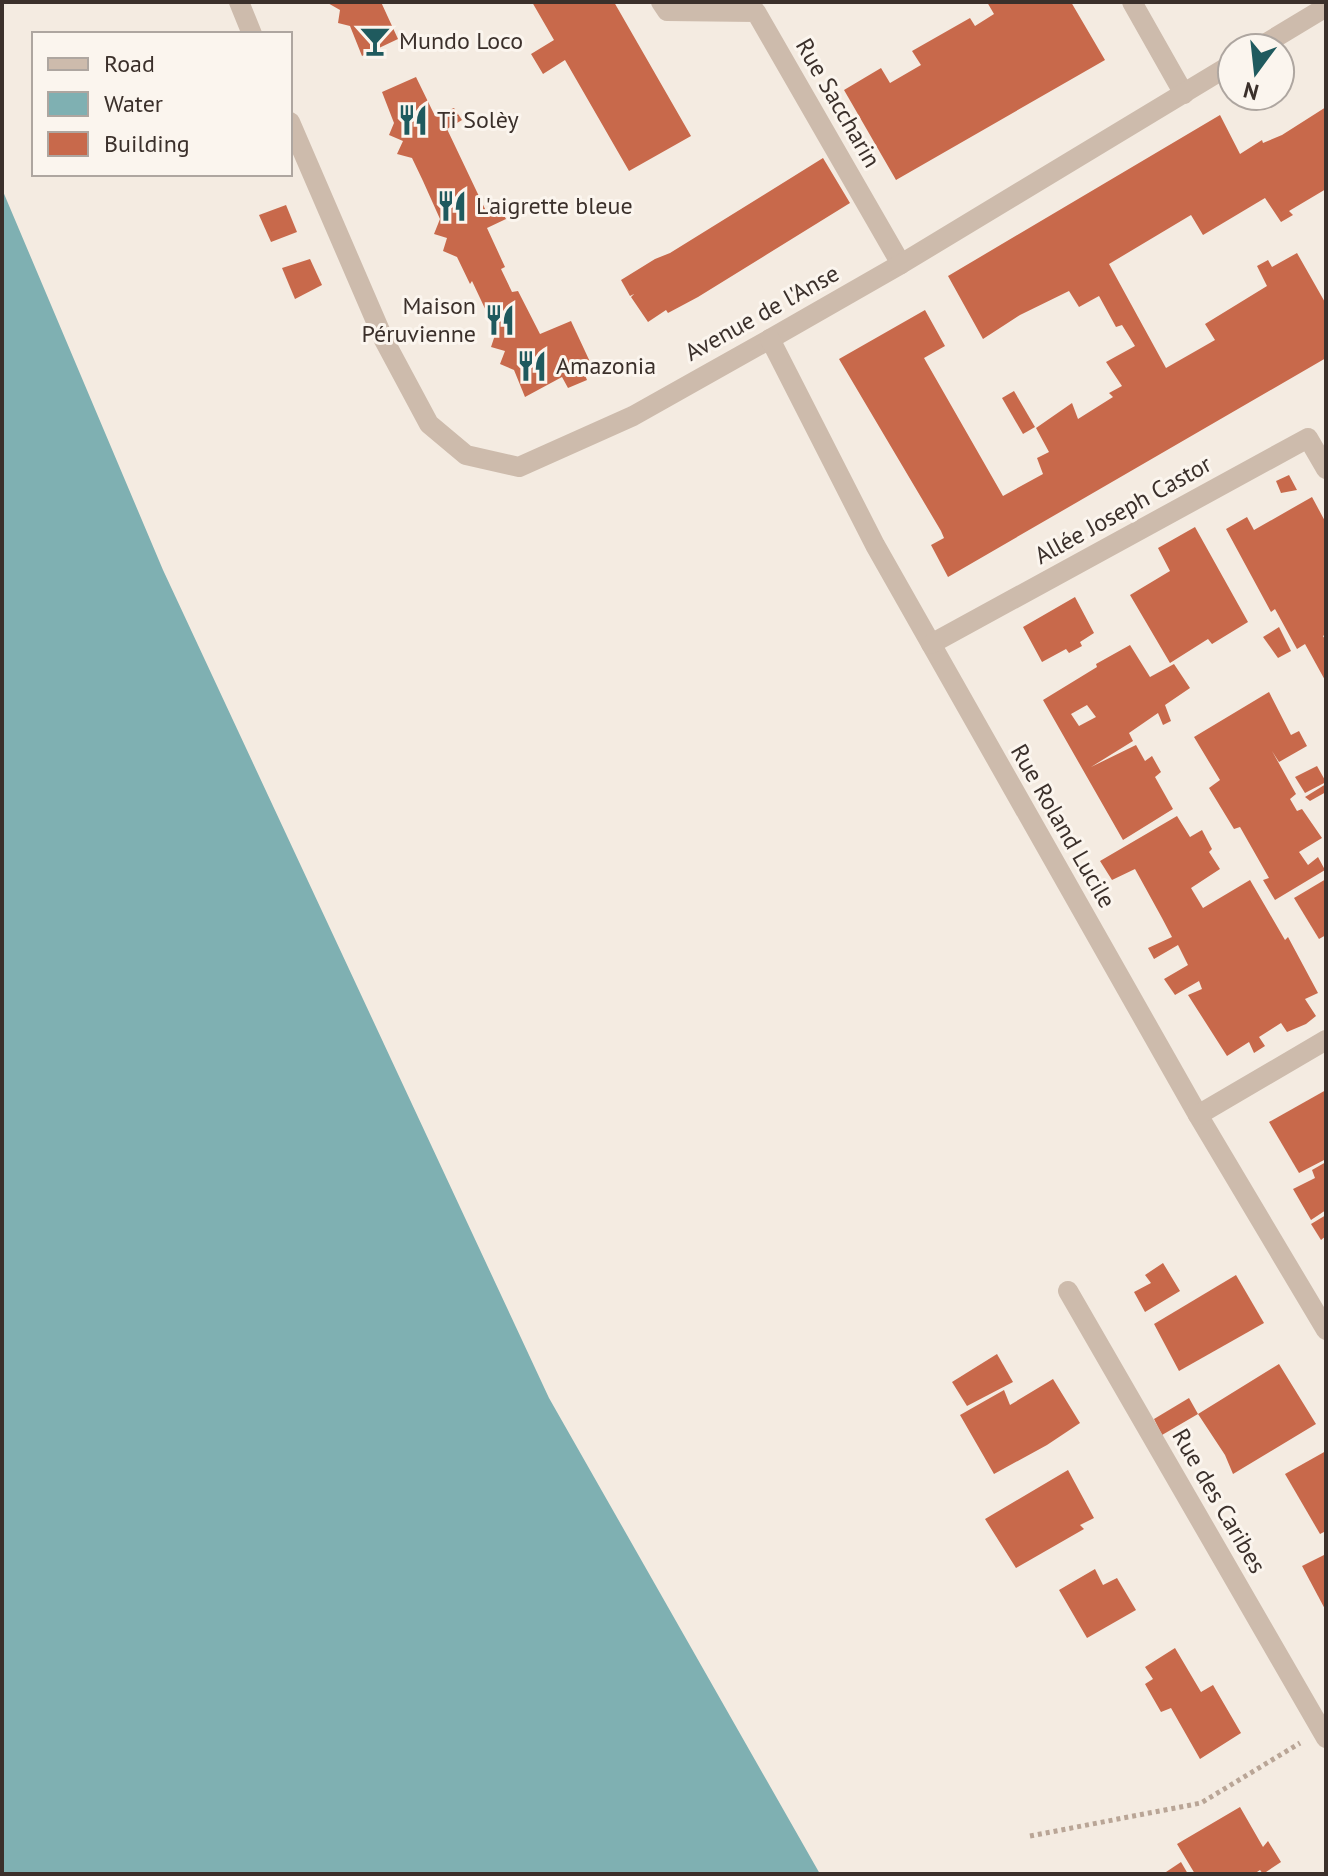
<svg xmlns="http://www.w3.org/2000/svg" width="1328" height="1876" viewBox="0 0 1328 1876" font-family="'PT Sans',sans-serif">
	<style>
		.water { fill: #7fb0b2 }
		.building { fill: #c8694b; fill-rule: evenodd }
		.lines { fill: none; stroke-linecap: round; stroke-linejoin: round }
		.path { stroke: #b9a596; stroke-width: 5; stroke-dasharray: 4 4; stroke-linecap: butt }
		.minor { stroke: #cdbbac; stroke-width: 20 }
		.labels { text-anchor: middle; stroke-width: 6; stroke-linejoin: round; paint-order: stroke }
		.poi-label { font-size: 24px; fill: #3b302b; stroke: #fbf5ee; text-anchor: start }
		.street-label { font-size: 24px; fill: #3b302b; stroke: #fbf5ee }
	</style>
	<rect width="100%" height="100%" fill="#f4ebe1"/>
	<polygon class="water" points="2,189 163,570 549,1398 820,1874 2,1874"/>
	<g class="building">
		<polygon points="326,2 381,2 398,39 362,56 350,26 338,23 340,10"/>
		<polygon points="532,2 614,2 691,136 629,171 565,60 543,74 531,54 554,40"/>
		<polygon points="987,2 1071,2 1105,60 896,180 844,90 881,68 890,83 921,65 912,51 970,18 975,26 994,14"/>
		<polygon points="416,77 435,116 454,108 462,120 447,129 486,211 500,208 506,219 487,228 505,267 501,269 512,292 518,291 540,334 571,321 591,364 582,368 587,380 568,388 562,377 525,397 514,370 500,364 505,351 491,347 496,332 472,281 470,284 457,257 443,251 447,238 434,234 440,219 423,181 412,158 397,154 403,141 389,135 394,123 382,92"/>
		<polygon points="1326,107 1326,189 1289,211 1293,215 1281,222 1265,198 1203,235 1191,215 1109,264 1166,368 1215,340 1205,324 1267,286 1257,266 1268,260 1272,267 1297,253 1326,304 1326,358 948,577 931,545 944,538 941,531 839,359 925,310 945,346 924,358 1003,496 1043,474 1037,458 1049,452 1036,428 1072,403 1078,419 1113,397 1109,393 1122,386 1106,362 1135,346 1122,325 1116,327 1099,296 1079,307 1069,291 1020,315 983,339 948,276 1220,115 1240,154 1262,140 1263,143 1282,135"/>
		<polygon points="823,158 850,203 698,297 668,313 666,310 648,322 631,297 634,294 630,296 621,280 655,259 670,253"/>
		<polygon points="286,205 297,232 271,242 259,215"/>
		<polygon points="310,259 322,285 295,299 282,268"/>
		<polygon points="1014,391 1035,427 1023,434 1002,398"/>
		<polygon points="1289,475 1297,490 1281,493 1276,481"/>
		<polygon points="1312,497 1326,523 1326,634 1323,636 1326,641 1326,682 1305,644 1297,649 1275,609 1271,612 1226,529 1247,517 1254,530"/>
		<polygon points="1195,527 1248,622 1212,644 1208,639 1170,663 1130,595 1170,571 1158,548"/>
		<polygon points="1075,597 1094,633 1080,642 1082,646 1069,653 1066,649 1042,662 1023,627"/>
		<polygon points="1279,627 1291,651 1278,658 1263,637"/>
		<path d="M1130,645l20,32 24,-13 16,24 -25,17 6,16 -8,4 -5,-12 -29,20 4,8 -42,26 45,-22 9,16 7,-5 9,16 -6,5 18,32 -50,31 -80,-140 54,-33 -1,-3zM1087,705l9,12 -17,9 -8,-12z"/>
		<polygon points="1269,692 1291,735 1299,731 1307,746 1279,762 1272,751 1296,794 1290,799 1297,811 1302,809 1322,838 1299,852 1308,865 1318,857 1325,870 1275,900 1263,880 1269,878 1240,827 1234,829 1209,788 1220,780 1194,737"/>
		<polygon points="1317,766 1326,782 1305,793 1295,777"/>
		<polygon points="1326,784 1326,792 1310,801 1305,797"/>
		<polygon points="1177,816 1190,837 1202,830 1212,849 1209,852 1220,869 1191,888 1203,908 1250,880 1285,940 1288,937 1318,993 1305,999 1316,1016 1306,1024 1287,1032 1281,1023 1259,1037 1265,1046 1254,1053 1249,1042 1227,1056 1188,995 1202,989 1199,981 1175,995 1164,979 1188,965 1178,945 1154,959 1148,948 1172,937 1162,918 1135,869 1112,880 1100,861"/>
		<polygon points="1326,879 1326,935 1319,939 1294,898"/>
		<polygon points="1326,1090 1326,1159 1299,1173 1269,1122"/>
		<polygon points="1326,1162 1326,1210 1311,1220 1293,1189 1315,1178 1312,1170"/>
		<polygon points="1326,1215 1326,1236 1321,1240 1311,1224"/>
		<polygon points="1163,1263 1180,1291 1145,1312 1134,1292 1151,1283 1145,1275"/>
		<polygon points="1236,1275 1264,1323 1179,1371 1154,1324"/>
		<polygon points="997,1354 1013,1382 967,1406 952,1382"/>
		<polygon points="1279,1364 1316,1424 1233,1474 1225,1455 1198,1414"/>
		<polygon points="1053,1379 1080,1423 1047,1445 994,1474 960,1415 1004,1390 1010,1405"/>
		<polygon points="1189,1398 1198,1414 1162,1435 1154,1419"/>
		<polygon points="1326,1451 1326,1531 1320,1534 1285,1474"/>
		<polygon points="1068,1470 1094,1518 1080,1525 1084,1529 1016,1568 985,1519"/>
		<polygon points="1326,1554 1326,1611 1302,1566"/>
		<polygon points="1095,1569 1103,1585 1117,1578 1136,1610 1087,1638 1059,1590"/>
		<polygon points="1175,1648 1201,1692 1213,1685 1241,1733 1200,1759 1171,1708 1161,1712 1145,1684 1153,1679 1145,1667"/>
		<polygon points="1240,1807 1263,1847 1268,1841 1281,1862 1263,1874 1260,1870 1254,1874 1195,1874 1177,1844"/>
		<polygon points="1181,1862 1188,1874 1163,1874"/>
	</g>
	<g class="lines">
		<polyline class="path" points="1030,1836 1201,1803 1300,1743"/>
		<g class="minor">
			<polyline points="239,2 252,34"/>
			<polyline points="661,2 667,11 756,12 901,264"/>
			<polyline points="1132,2 1184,94"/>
			<polyline points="1258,48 1326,7"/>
			<polyline points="290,122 384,340 429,424 466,455 519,467 633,416 770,339 901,264 1232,64"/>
			<polyline points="770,339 875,545 1198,1115 1326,1330"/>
			<polyline points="931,644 1308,438 1326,469"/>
			<polyline points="1198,1115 1326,1040"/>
			<polyline points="1068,1291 1326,1738"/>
		</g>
	</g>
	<defs>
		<symbol id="bar-bare" viewBox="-9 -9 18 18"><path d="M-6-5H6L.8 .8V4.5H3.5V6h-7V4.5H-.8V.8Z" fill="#1f5a5e" stroke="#fbf5ee" stroke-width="2.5" paint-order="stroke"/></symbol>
		<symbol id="restaurant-bare" viewBox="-9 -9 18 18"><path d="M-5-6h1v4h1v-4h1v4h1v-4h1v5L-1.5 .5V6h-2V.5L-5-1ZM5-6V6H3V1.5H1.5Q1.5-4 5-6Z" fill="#1f5a5e" stroke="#fbf5ee" stroke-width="2.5" paint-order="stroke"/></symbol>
	</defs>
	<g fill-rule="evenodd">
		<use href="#bar-bare" x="353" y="19" width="44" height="44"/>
		<use href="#restaurant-bare" x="391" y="98" width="44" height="44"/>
		<use href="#restaurant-bare" x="430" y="184" width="44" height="44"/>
		<use href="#restaurant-bare" x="478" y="298" width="44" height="44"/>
		<use href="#restaurant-bare" x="510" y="344" width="44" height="44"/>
	</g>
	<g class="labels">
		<g class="poi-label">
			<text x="399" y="49">Mundo Loco</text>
			<text x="437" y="128">Ti Solèy</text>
			<text x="476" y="214">L'aigrette bleue</text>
			<text x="476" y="314" text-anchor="end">Maison<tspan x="476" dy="28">Péruvienne</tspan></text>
			<text x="556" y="374">Amazonia</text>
		</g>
		<g class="street-label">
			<text transform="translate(838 103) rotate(60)" y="8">Rue Saccharin</text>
			<text transform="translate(762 313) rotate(-29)" y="8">Avenue de l'Anse</text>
			<text transform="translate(1123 510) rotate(-29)" y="8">Allée Joseph Castor</text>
			<text transform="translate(1063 826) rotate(60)" y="8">Rue Roland Lucile</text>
			<text transform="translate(1219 1501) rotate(60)" y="8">Rue des Caribes</text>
		</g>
	</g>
	<rect width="1328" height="1876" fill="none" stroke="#3b302b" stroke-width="8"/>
	<rect x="32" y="32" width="260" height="144" fill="#fbf5ee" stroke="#aea6a0" stroke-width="2"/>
	<rect x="48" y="58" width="40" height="12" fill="#cdbbac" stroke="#aea6a0" stroke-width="2"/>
	<text x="104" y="72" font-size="24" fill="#3b302b">Road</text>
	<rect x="48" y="92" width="40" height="24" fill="#7fb0b2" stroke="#aea6a0" stroke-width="2"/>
	<text x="104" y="112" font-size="24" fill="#3b302b">Water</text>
	<rect x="48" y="132" width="40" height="24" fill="#c8694b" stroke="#aea6a0" stroke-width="2"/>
	<text x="104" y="152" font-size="24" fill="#3b302b">Building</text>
	<g transform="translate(1256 72) rotate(195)"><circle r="38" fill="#fbf5ee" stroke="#aea6a0" stroke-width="2"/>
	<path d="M0-6L14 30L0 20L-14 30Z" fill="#1f5a5e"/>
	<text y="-12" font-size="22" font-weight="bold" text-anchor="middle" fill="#3b302b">N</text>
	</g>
</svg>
